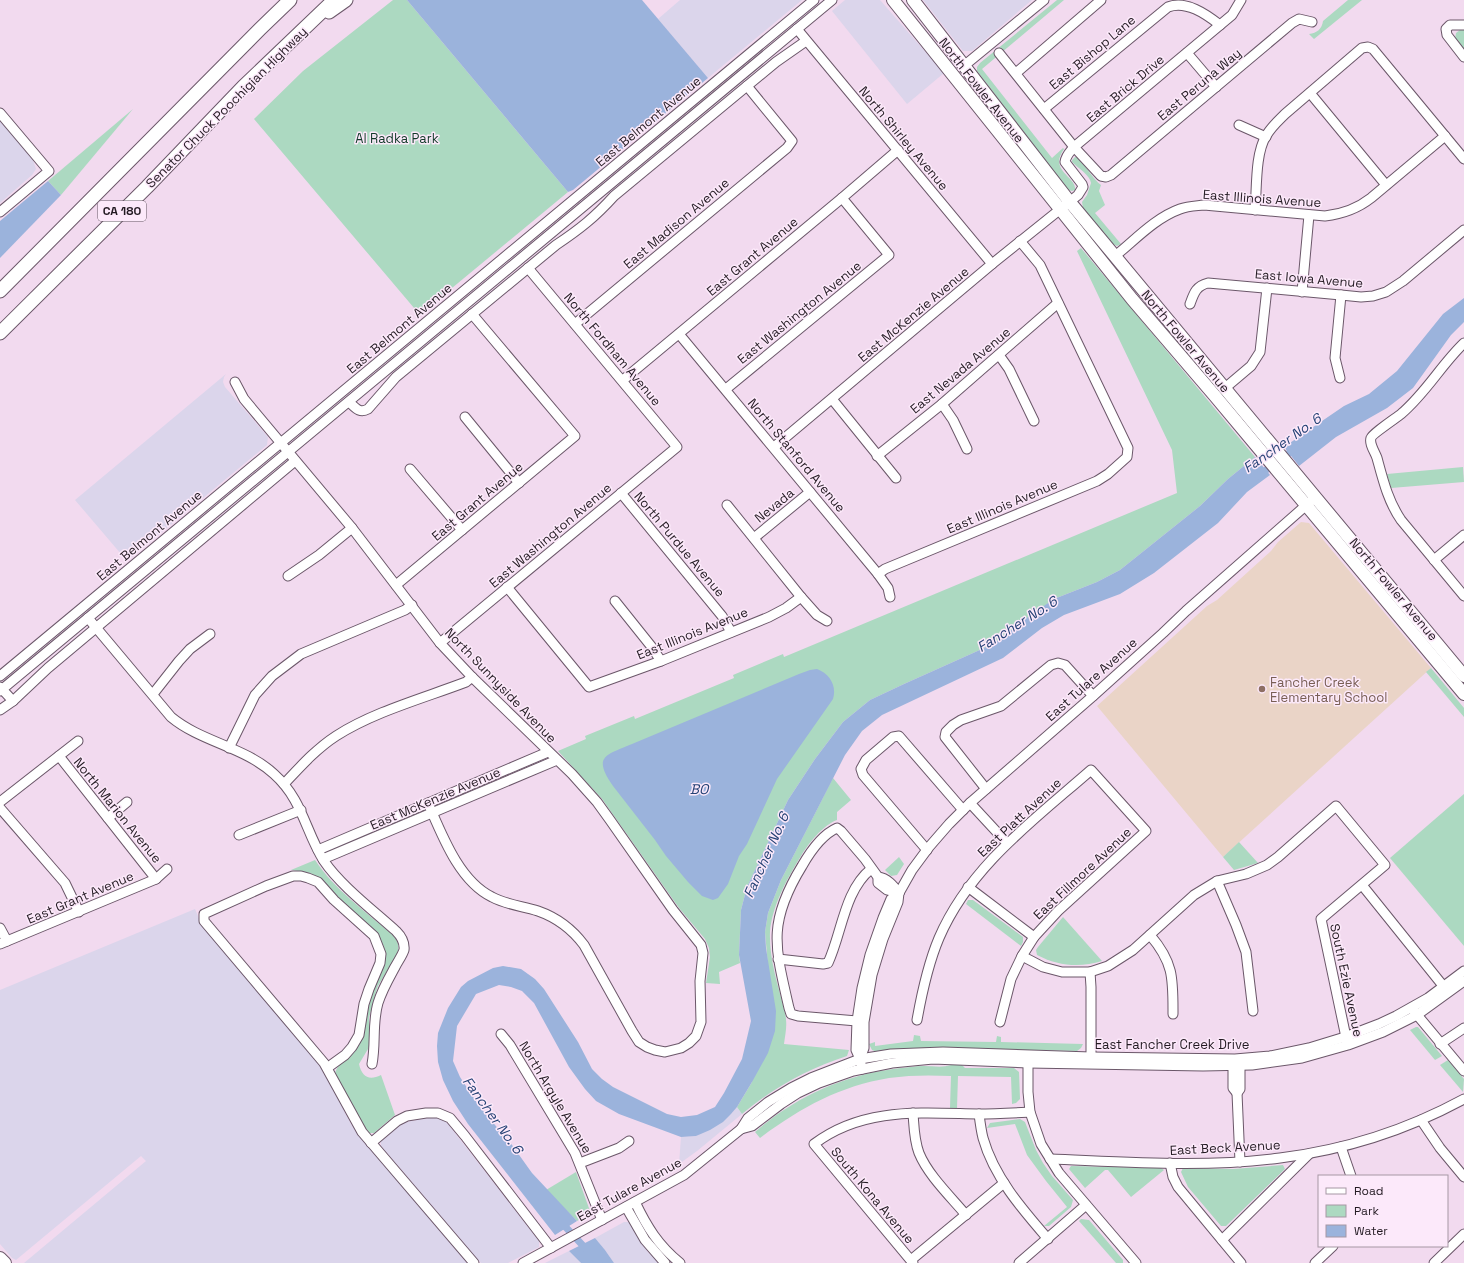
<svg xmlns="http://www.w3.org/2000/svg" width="1464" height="1263" viewBox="0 0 1464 1263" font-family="'Space Grotesk',sans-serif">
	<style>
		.commercial { fill: #dbd5eb }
		.education { fill: #ead4c7 }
		.green { fill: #acd9c1 }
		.water { fill: #9bb3dc }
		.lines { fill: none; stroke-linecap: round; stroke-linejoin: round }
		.canal { stroke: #9bb3dc; stroke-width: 7 }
		.minor-casing { stroke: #6b5769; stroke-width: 11 }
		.major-casing { stroke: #6b5769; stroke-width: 14 }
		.highway-casing { stroke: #6b5769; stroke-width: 15 }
		.minor { stroke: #fff; stroke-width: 9 }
		.major { stroke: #fff; stroke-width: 12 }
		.highway { stroke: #fff; stroke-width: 13 }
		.education-dot { fill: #8d6e63; stroke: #fce9fa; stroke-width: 1.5 }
		.labels { text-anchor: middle; stroke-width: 3; stroke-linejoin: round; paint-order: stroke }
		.shield { fill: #fce9fa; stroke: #655964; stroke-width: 1 }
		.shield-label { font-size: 12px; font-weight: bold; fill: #241b23 }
		.street-label { font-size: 13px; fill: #241b23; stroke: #fce9fa }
		.park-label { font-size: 13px; fill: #113a28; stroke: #fce9fa }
		.education-label { font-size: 13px; fill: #785e54; stroke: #fce9fa; text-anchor: start }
		.water-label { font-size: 14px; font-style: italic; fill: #254275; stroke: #fce9fa }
	</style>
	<rect width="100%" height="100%" fill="#f2daef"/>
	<g class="commercial">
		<polygon points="680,0 802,0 708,78 658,19"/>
		<polygon points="845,0 880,0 944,73 907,104 832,11"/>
		<polygon points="923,0 1032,0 972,51 963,51"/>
		<polygon points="0,121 33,160 36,169 32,175 0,203"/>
		<polygon points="226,374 224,377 223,382 225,387 268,437 267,445 127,561 75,500"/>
		<polygon points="195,909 201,923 317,1062 325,1074 351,1124 362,1139 467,1263 24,1263 146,1161 141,1156 16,1260 12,1258 0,1244 0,990"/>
		<polygon points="737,1107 742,1114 697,1151 679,1164 681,1137 696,1136 731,1114"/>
		<polygon points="432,1117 441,1118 448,1124 539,1241 539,1247 508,1263 481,1263 381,1146 381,1141 402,1123"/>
		<polygon points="624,1222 628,1222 631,1224 647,1251 659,1263 614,1263 605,1250 595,1238"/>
		<polygon points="569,1251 581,1263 545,1263"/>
	</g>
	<polygon class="education" points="1301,522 1309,523 1431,668 1223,857 1097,706 1207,606 1217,600 1271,551 1278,542"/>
	<g class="green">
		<polygon points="393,0 407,0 568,192 446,293 445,293 434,301 434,303 420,315 254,119 303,71"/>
		<path d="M1057,0h7l-82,69 70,89 11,-10 1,1c-16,22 13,28 11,41l-3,1 -4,-1 -91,-119v-4l3,-4z"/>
		<path d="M1348,0h14l-48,39 -5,-5c8,-1 13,-5 14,-13z"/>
		<polygon points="1460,30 1464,30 1464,49 1455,39 1456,33"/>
		<polygon points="133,109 61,195 48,181"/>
		<path d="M1075,157h3c6,7 17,24 23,28l-2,6 6,14 -10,8 26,31 -4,2 -4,-2 -30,-36 -1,-6 5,-7 4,-12c-1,-8 -13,-15 -19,-21v-2z"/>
		<polygon points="1081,248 1255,457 1228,479 1200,506 1120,570 1097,582 1054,599 996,642 982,649 904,684 870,700 843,722 815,759 788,800 747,887 741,910 739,955 740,963 719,972 720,984 706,983 710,957 709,948 705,939 679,908 602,799 558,751 586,739 585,736 634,716 635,719 734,678 733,675 783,654 784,657 1177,493 1172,450 1077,251"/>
		<polygon points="1463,467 1464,482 1391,488 1387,474"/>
		<polygon points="1431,668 1464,708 1464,717 1426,672"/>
		<path d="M833,778l18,22 -14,12v8c-14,5 -29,24 -36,36 -14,23 -29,50 -31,76 -1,25 7,50 13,73 1,5 3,10 3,15 1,7 -1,16 -2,24l65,6 -2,6c-39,13 -73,31 -105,58l-5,-7 15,-25 16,-116 -3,-34 3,-19 13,-33z"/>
		<polygon points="1464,794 1464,946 1390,858"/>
		<polygon points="1239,842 1258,863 1234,870 1223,857"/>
		<polygon points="899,857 904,864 897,875 891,876 885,870"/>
		<path d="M315,860c19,29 51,52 78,75 5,6 7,11 4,19l-19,32 -3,9 -6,23 1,25 -2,6 -9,15c3,13 10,17 22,11l14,40 -21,18h-5l-10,-14 -24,-45c2,-12 18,-18 24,-29 7,-12 5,-26 9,-39 2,-8 5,-18 8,-26 2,-3 5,-7 6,-10 13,-29 -16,-47 -34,-63 -11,-10 -24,-27 -36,-33 -6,-3 -14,-3 -21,-4z"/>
		<polygon points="968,900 973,900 1023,937 1023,942 1021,946 966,904"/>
		<path d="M1063,917l39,44c-22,7 -44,5 -65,-6l-1,-5 2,-3z"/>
		<polygon points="1416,1027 1418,1027 1442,1056 1435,1060 1410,1030"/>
		<polygon points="914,1035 920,1036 921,1041 996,1042 997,1036 1001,1037 1001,1042 1083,1044 1081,1048 1077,1051 932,1048 896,1049 877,1052 872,1050 869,1044 875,1042 875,1046 913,1041"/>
		<polygon points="1448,1060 1464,1079 1463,1092 1440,1065"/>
		<path d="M951,1065h11l3,3h49l5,4 1,27 -4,4 -4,1 -1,-27 -53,-1 -1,32h-7l1,-32c-21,-1 -41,-1 -62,2 -49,8 -89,30 -129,60l-5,-6c39,-34 86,-56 138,-63 10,-1 21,-3 31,-3 9,0 18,2 27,-1z"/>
		<polygon points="1020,1119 1025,1122 1036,1150 1043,1163 1052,1176 1073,1200 1071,1207 1049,1226 1044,1226 1067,1207 1046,1181 1027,1155 1015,1124 987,1128 990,1123"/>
		<polygon points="1283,1165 1285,1169 1226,1226 1221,1226 1188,1187 1181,1172 1183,1168 1233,1169"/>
		<polygon points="1071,1166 1161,1168 1164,1170 1131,1197 1108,1170 1105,1170 1085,1188 1069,1169"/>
		<polygon points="576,1172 590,1211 589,1214 577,1221 546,1190"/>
		<polygon points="1081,1219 1089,1220 1123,1260 1123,1263 1116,1263 1079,1221"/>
	</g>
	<g class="water">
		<polygon points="407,0 642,0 708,78 573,190 568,192"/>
		<polygon points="48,181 61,195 0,258 0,221"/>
		<polygon points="1464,298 1464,322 1451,335 1413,388 1387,408 1336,437 1299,466 1284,447 1344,406 1369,394 1397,371 1443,314"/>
		<polygon points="1255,457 1270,475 1247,492 1218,523 1154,573 1120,594 1064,615 1042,628 1003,658 882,715 862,731 845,755 781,880 768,913 765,932 766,948 776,1011 775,1031 768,1053 752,1082 737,1107 731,1114 723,1122 710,1130 696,1136 681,1137 619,1114 596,1101 585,1089 569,1067 534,1003 522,991 511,987 499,985 476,994 457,1026 453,1061 460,1077 479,1106 512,1145 532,1173 577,1221 555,1235 468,1124 453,1101 443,1080 438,1062 437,1046 438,1033 448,1008 461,987 468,981 493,968 503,966 521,969 535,979 544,989 578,1042 592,1069 602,1079 613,1087 667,1114 681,1117 697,1115 715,1107 724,1093 742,1059 751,1021 739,955 741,910 747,887 788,800 815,759 843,722 870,700 904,684 982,649 996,642 1029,616 1054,599 1097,582 1120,570 1200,506 1228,479"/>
		<path d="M817,669c13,5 20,17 16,30l-56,80 -30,65 -8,12 -11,28 -10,14 -5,2 -11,-4 -14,-14 -22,-26 -11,-16 -42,-54c-21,-30 -7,-31 19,-42l167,-70 11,-4z"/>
		<polygon points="595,1238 605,1250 614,1263 581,1263 569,1251"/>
	</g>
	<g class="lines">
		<g class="canal">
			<polyline points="1258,476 1296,448"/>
			<polyline points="560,1221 599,1263"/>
		</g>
		<defs>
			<g id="minor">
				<polyline points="1464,25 1450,25 1446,29 1447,35 1464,57"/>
				<polyline points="797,29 992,264"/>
				<polyline points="999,53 1074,147 1101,176 1106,177 1111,175 1292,23 1299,19 1312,22"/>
				<polyline points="1187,53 1216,87"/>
				<polyline points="965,65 1044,0"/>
				<polyline points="1016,73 1101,0"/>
				<polyline points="1310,93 1386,185"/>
				<path d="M1044,109l124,-102c18,-7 38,7 52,18"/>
				<polyline points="0,113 49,171 0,212"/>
				<polyline points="1239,125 1266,137"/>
				<path d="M1255,210c2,-22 0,-56 11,-74 5,-9 12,-15 19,-22l77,-66 6,-1 5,2 91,110"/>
				<path d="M1115,256c20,-16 40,-38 65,-47 8,-3 16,-3 24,-4l121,11c18,-2 32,-7 46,-18l74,-62"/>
				<polyline points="1302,292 1309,215"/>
				<path d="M1190,304c4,-11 6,-18 18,-21l133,12 20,2 12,-1 13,-4 17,-11 61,-51"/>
				<polyline points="575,324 787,148 792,141 747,86"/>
				<polyline points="679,334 878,574 888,588 890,597"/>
				<path d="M1464,343c-23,22 -38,50 -63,71 -5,4 -29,20 -30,24 -2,6 4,14 6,20 6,22 11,43 24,62l63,76"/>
				<polyline points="999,355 1009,369 1034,421"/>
				<polyline points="1340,378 1335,358 1341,295"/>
				<polyline points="623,380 842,198 898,150"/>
				<path d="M235,382l9,17 108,129 88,115 32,34 100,97 25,28 13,18 63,90 28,35 2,8 -3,28 1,41 -5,14 -7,7 -8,5 -16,4 -10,-2 -8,-3 -8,-5 -7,-11 -48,-86c-12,-16 -26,-27 -46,-34 -15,-5 -31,-6 -46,-14 -33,-16 -50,-62 -64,-94"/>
				<polyline points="1225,388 1251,366 1260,352 1267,288"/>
				<polyline points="726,389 889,255 842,198"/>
				<polyline points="832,399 896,478"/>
				<path d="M349,402c6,5 10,12 19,7l28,-32 160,-132c24,-16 39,-28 58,-49l162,-134 30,-21"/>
				<polyline points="942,404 953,420 967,449"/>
				<polyline points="465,417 519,483"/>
				<path d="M774,447l218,-183 86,-69 5,-8 -1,-3 -17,-22c1,-7 5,-10 9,-15l158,-132 9,-15"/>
				<polyline points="877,456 942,404 1058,303"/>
				<polyline points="410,469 462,530"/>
				<polyline points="621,493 722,616 731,632"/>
				<polyline points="727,505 801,597 817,615 827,621"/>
				<polyline points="754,538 810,492"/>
				<polyline points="1434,560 1464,535"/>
				<polyline points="878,574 885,569 1097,481 1108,474 1127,457 1128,448 1040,265 1020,241"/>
				<polyline points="288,576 319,555 352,528"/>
				<polyline points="396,585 575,436 472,314"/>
				<polyline points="507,587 589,687 661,661 769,617 786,608 801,597"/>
				<polyline points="615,601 651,646 661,661"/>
				<path d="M88,618l83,99c30,25 74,30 103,57 29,26 31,57 50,87 16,24 50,50 72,70 5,5 9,11 8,19 -2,6 -6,11 -9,17 -6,11 -13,23 -17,36 -6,20 -2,41 -6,61"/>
				<polyline points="440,643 677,447 528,268"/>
				<polyline points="0,676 814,0"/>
				<polyline points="0,687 13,701 48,668 295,461"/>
				<polyline points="0,691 832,0"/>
				<polyline points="153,694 179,661 190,649 210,634"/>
				<polyline points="0,710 13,701"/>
				<polyline points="229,748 255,695 272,676 301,654 405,610 412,605"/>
				<polyline points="59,756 156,879"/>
				<path d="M284,784c16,-17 32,-35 52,-48 37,-24 88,-38 130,-54l6,-5"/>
				<polyline points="986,789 945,737 946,732 953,725 961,720 1001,706 1051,665 1058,663 1065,665 1093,696"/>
				<polyline points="0,802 78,741"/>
				<polyline points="970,803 1007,843"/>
				<polyline points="0,808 65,883 79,912"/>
				<polyline points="108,818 127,802"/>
				<polyline points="239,835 301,810"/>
				<polyline points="318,850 548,752"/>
				<polyline points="927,850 863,775 861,769 866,760 893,737 899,736 963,810"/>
				<polyline points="323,859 557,760"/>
				<path d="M878,877c9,1 15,8 21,16"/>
				<polyline points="1217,881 1236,925 1246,952 1253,1011"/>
				<polyline points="1362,885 1444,987"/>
				<polyline points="968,887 1034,937"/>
				<polyline points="0,928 7,941"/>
				<path d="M1150,935c24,28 23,44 23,79"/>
				<polyline points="0,944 156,879 167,869"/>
				<polyline points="1022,956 1043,967 1062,972 1090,972 1108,966 1133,950 1194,895 1217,881 1246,874 1267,865 1278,857 1336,806 1385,865 1321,919 1347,1042"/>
				<path d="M778,959l45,5 5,-1c14,-30 16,-72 43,-94"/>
				<polyline points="1090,972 1091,987 1091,1057"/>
				<polyline points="1413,1010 1464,1071"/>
				<path d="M917,1020c5,-28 11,-56 22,-82 31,-72 95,-118 152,-168l55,61 -88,80 -24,26 -12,19 -11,23 -11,43"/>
				<path d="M857,1021l-59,-5 -7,-2 -2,-6c-14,-61 -22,-85 13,-142 8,-14 19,-31 35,-38l4,3 24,28 13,18v6l9,7 12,3"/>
				<polyline points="501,1034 510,1045 575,1153 602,1220"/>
				<polyline points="1440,1044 1464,1028"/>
				<polyline points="1028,1057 1028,1092 1030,1112 1041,1144 1059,1173 1136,1263"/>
				<polyline points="860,1059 864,1048 864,1022 872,975 883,939 898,902 899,893"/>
				<polyline points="1233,1065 1233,1088 1237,1093 1240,1089 1240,1065"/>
				<polyline points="327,1068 345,1055 352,1047 359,1035 364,1004 369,989 380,963 381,954 374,936 334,900 318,882 308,878 301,876 293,876 266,886 204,914 204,921 324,1063 362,1132 474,1263"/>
				<polyline points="862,1069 860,1059 856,1050 857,1021 862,988 870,955 883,918 891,899 899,893 912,870 929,847 949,824 970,803 1093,696 1163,633 1186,611 1311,501"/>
				<polyline points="1237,1093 1240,1162"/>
				<path d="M913,1113c1,13 1,27 6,40 9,22 31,43 47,62"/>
				<path d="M979,1114c1,8 2,16 4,24 11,39 39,71 65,101"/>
				<polyline points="1421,1120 1440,1148 1464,1177"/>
				<polyline points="741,1129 752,1126 781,1104 798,1093 819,1083 853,1071 892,1063 933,1059 1028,1063 1203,1066 1252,1065 1302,1058 1348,1045 1383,1032 1417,1015 1464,981"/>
				<polyline points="371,1143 397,1121 407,1116 426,1113 438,1113 450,1118 465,1136 551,1248"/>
				<polyline points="1341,1147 1351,1176"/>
				<path d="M1050,1159c76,3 154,9 230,-1 64,-8 127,-28 184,-59"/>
				<polyline points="580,1163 619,1148 629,1141"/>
				<polyline points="1170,1163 1173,1177 1178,1187 1241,1263"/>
				<path d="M635,1202c12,25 23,43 45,61"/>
				<polyline points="626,1207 645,1240 665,1263"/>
				<polyline points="1222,1240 1309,1154"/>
				<polyline points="911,1260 1004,1183"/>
				<polyline points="523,1263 684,1175 741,1129 748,1118 768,1102 791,1088 811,1078 860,1059 891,1054 943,1052 1091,1057 1235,1059 1270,1056 1309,1048 1345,1037 1379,1024 1396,1016 1428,998 1464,971"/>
				<path d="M913,1263l-99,-119c49,-37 106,-31 164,-30 17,0 34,-1 52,-2"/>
				<polyline points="1019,1263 1086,1205"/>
				<polyline points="1315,1263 1333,1246"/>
				<polyline points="1434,1263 1464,1234"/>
			</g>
			<g id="major">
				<polyline points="893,0 1132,299 1215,396 1464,694"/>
				<polyline points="913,0 1069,201 1464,676"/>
				<polyline points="0,1258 5,1263"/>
			</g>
			<g id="highway">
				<polyline points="329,12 346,0"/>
				<polyline points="0,291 260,29 290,0"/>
				<polyline points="0,333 147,187 243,87 334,0"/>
			</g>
		</defs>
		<use href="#minor" class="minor-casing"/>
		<use href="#major" class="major-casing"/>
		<use href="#highway" class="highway-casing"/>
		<use href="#minor" class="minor"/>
		<use href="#major" class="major"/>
		<use href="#highway" class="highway"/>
	</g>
	<circle class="education-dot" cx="1262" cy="689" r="4"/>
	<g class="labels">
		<rect class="shield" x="98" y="201" width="48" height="20" rx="3"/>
		<g class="shield-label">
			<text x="122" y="215">CA 180</text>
		</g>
		<g class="street-label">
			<text transform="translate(1092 52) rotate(-40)" y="5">East Bishop Lane</text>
			<text transform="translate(1199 84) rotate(-40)" y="5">East Peruna Way</text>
			<text transform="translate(1125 88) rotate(-40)" y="5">East Brick Drive</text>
			<text transform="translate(982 90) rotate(52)" y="5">North Fowler Avenue</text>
			<text transform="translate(226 107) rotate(-45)" y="5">Senator Chuck Poochigian Highway</text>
			<text transform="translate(648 121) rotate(-40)" y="5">East Belmont Avenue</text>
			<text transform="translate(904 138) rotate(50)" y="5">North Shirley Avenue</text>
			<text transform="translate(1262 198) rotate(4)" y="5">East Illinois Avenue</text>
			<text transform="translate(676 223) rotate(-40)" y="5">East Madison Avenue</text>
			<text transform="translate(752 256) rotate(-40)" y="5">East Grant Avenue</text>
			<text transform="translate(1309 278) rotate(5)" y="5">East Iowa Avenue</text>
			<text transform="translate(799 312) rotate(-39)" y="5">East Washington Avenue</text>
			<text transform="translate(913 314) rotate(-40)" y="5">East McKenzie Avenue</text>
			<text transform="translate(399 328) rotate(-40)" y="5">East Belmont Avenue</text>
			<text transform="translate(1186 341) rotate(50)" y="5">North Fowler Avenue</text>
			<text transform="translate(613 349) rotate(50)" y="5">North Fordham Avenue</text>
			<text transform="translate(960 370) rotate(-40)" y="5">East Nevada Avenue</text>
			<text transform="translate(797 455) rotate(50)" y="5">North Stanford Avenue</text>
			<text transform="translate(477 501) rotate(-40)" y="5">East Grant Avenue</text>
			<text transform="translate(774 505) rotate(-39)" y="5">Nevada</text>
			<text transform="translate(1002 506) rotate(-23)" y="5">East Illinois Avenue</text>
			<text transform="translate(149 535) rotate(-40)" y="5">East Belmont Avenue</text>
			<text transform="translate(550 535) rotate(-40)" y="5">East Washington Avenue</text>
			<text transform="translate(680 544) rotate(50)" y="5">North Purdue Avenue</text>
			<text transform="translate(1394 589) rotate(50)" y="5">North Fowler Avenue</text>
			<text transform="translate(692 633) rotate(-22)" y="5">East Illinois Avenue</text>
			<text transform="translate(1091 679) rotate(-42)" y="5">East Tulare Avenue</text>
			<text transform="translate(501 685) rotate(46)" y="5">North Sunnyside Avenue</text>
			<text transform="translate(435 798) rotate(-23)" y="5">East McKenzie Avenue</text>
			<text transform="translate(118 810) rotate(51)" y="5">North Marion Avenue</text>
			<text transform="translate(1019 817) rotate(-43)" y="5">East Platt Avenue</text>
			<text transform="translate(1082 873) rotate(-43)" y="5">East Fillmore Avenue</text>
			<text transform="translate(80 897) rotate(-23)" y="5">East Grant Avenue</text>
			<text transform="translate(1347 980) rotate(78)" y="5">South Ezie Avenue</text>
			<text x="1172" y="1049">East Fancher Creek Drive</text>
			<text transform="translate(556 1097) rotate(59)" y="5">North Argyle Avenue</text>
			<text transform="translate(1225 1147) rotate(-3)" y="5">East Beck Avenue</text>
			<text transform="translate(629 1189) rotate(-29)" y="5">East Tulare Avenue</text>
			<text transform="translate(873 1195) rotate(50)" y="5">South Kona Avenue</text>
		</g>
		<g class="park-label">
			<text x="397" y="143">Al Radka Park</text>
		</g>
		<g class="education-label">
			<text x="1270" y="687">Fancher Creek<tspan x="1270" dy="15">Elementary School</tspan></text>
		</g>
		<g class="water-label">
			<text transform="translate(1282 443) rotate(-35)" y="5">Fancher No. 6</text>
			<text transform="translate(1017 624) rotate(-32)" y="5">Fancher No. 6</text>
			<text x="699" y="794">BO</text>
			<text transform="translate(766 855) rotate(-66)" y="5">Fancher No. 6</text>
			<text transform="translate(493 1115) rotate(54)" y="5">Fancher No. 6</text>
		</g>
	</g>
	<rect x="1318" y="1175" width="130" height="72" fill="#fce9fa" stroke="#a697a4"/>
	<rect x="1326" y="1188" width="20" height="6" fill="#ffffff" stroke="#a697a4"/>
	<text x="1354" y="1195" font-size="12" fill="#241b23">Road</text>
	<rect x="1326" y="1205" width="20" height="12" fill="#acd9c1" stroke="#a697a4"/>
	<text x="1354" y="1215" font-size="12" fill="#241b23">Park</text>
	<rect x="1326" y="1225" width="20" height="12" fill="#9bb3dc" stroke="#a697a4"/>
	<text x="1354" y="1235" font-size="12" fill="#241b23">Water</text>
</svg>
